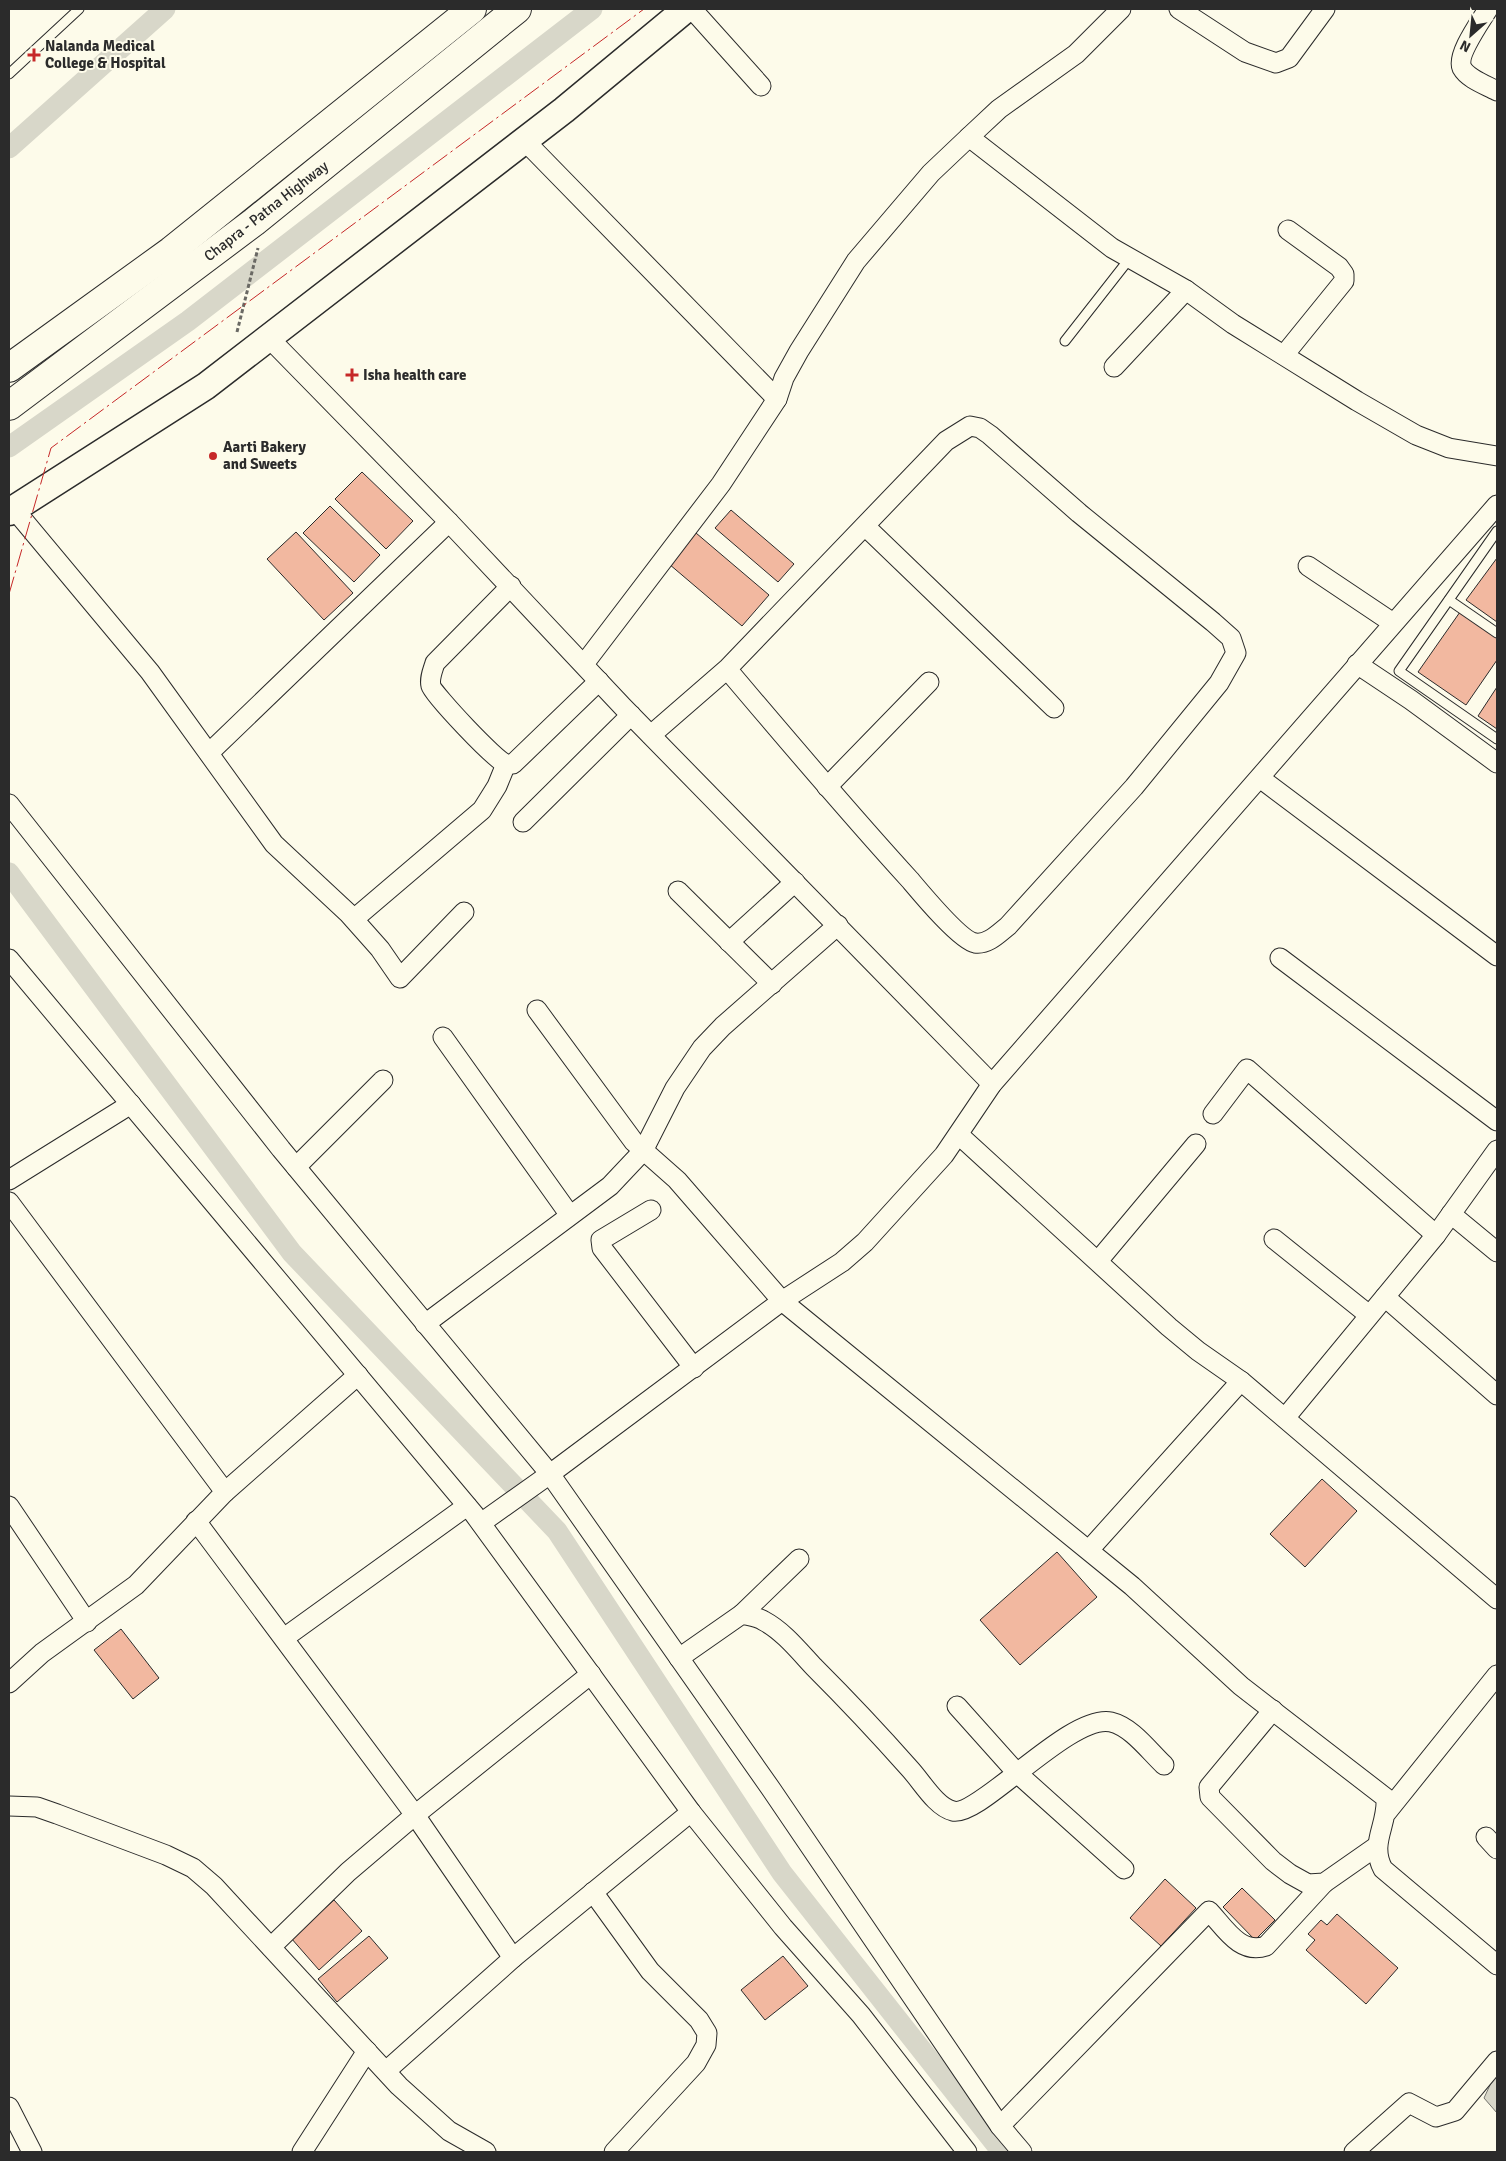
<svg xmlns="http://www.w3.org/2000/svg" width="1506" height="2161" viewBox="0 0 1506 2161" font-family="Signika,sans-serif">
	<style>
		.water { fill: #d8d7c9; stroke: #74746e }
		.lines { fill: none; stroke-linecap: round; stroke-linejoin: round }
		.canal { stroke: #d8d7c9; stroke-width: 21 }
		.building { fill: #f2b8a0; stroke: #2b2b2b }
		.lane-casing { stroke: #2b2b2b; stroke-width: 11 }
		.street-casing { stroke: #2b2b2b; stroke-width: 21 }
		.secondary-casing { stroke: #2b2b2b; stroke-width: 29 }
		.highway-casing { stroke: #2b2b2b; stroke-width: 30 }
		.path { stroke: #6a6964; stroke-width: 3; stroke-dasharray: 4 2.5; stroke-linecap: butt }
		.lane { stroke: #fdfbea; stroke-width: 9 }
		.street { stroke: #fdfbea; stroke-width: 19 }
		.secondary { stroke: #fdfbea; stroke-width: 26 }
		.highway { stroke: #fdfbea; stroke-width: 28 }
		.power { stroke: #c62828; stroke-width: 1; stroke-dasharray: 18 4 2.5 4; stroke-linecap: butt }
		.poi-dot { fill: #c62828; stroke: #fdfbea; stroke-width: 2 }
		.labels { text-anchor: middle; stroke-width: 4; stroke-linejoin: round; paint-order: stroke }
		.poi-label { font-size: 15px; font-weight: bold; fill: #2b2b2b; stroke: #fdfbea; text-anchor: start }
		.street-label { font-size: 15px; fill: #2b2b2b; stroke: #fdfbea }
	</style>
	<rect width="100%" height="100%" fill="#fdfbea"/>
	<polygon class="water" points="1497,2070 1497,2113 1484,2098"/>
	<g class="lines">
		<g class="canal">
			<polyline points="9,148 165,9"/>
			<polyline points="9,447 188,321 592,9"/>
			<polyline points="9,873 292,1253 557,1531 782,1873 1002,2152"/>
		</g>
	</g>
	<g class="building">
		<polygon points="362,472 413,521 386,549 335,499"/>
		<polygon points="330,506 380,555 354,582 303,533"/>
		<polygon points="731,510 794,564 778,582 715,528"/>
		<polygon points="296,532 353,593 324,620 267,559"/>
		<polygon points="696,533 769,595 742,626 669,564"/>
		<polygon points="1497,558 1497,622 1466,600"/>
		<polygon points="1460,612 1497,638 1497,660 1466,705 1418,672"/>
		<polygon points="1497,687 1497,729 1478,716"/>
		<polygon points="1322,1479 1357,1511 1305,1567 1270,1534"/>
		<polygon points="1057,1552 1097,1597 1020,1665 980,1620"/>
		<polygon points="121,1629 159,1678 133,1699 94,1650"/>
		<polygon points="1165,1879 1196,1908 1161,1946 1130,1918"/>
		<polygon points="1242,1888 1275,1920 1255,1940 1223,1907"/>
		<polygon points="334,1900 362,1931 319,1970 291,1938"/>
		<polygon points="1337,1914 1398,1968 1366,2004 1306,1950 1315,1940 1308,1934 1321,1920 1327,1925"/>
		<polygon points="369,1936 388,1958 337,2002 318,1979"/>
		<polygon points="783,1956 808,1986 765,2020 741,1990"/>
	</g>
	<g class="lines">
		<defs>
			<g id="lane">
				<polyline points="9,74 79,9"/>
				<polyline points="1065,341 1130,258"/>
				<polyline points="1497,531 1399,671 1497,739"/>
				<polyline points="1449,600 1497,633"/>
			</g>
			<g id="street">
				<polyline points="692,9 761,86"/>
				<polyline points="1179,9 1245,52 1276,63 1289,58 1325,9"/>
				<path d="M1488,9c-7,12 -32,46 -26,59 6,11 24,17 35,23"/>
				<polyline points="969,137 1112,248 1186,290 1233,324 1357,401 1416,435 1449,448 1497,456"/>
				<polyline points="524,140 777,399"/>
				<polyline points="268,337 449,522 623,707 992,1084"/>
				<polyline points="1284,355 1344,281 1344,274 1339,267 1288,230"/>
				<polyline points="1114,367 1186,290"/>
				<polyline points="14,509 150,672 274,844 348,913 380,949 400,978 464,912"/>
				<polyline points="866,527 1054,708"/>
				<polyline points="1308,566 1393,623"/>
				<path d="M511,586l-76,77c-2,7 -6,15 -4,23 2,8 66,76 75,78 2,1 5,0 7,0l86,-83"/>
				<polyline points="584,664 721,484 777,399 784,378 799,351 856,261 931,173 969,137 999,109 1076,54 1121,9"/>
				<polyline points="1357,664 1411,700 1497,763"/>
				<path d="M651,735l76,-66 219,-228 24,-15 10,2 10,7 89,78 134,109 18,16 5,15 -17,30 -85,104 -126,139c-9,7 -20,19 -33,17 -15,-3 -54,-50 -65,-63 -63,-69 -123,-140 -183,-211"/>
				<polyline points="209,753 449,522"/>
				<polyline points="1260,778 1497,956"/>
				<polyline points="827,787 929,682"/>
				<polyline points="9,804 281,1149 550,1474 771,1789 1000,2126 1022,2152"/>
				<polyline points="523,822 631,715"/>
				<polyline points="678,891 772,984"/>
				<polyline points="354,919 482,810 497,786 506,764"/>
				<polyline points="729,942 795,882"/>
				<polyline points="1280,958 1497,1121"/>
				<polyline points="9,959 474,1514 691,1812 783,1927 861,2015 967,2152"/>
				<path d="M537,1010l97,132 43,38 105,121 350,285 109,100 145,112c2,27 -17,45 -3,71l114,96"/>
				<polyline points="443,1037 569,1214"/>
				<polyline points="1213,1114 1247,1069 1436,1235 1285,1418"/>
				<polyline points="959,1135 1169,1327 1198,1351 1241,1381 1497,1599"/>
				<polyline points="296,1167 383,1080"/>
				<polyline points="9,1180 131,1104"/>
				<polyline points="9,1202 225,1492 136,1585 42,1653 9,1683"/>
				<polyline points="651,1210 601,1240 602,1248 694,1368"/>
				<polyline points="1451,1214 1497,1252"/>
				<polyline points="1436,1235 1497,1150"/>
				<polyline points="1274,1239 1369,1315"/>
				<polyline points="1098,1261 1196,1144"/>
				<polyline points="1385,1297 1497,1395"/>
				<polyline points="425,1324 610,1186 643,1151 675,1088 702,1048 723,1026 838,925"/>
				<polyline points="225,1492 358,1375"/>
				<polyline points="9,1506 87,1622"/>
				<polyline points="196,1521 415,1815 513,1958"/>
				<polyline points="481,1523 550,1474 782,1301 842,1262 865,1242 944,1155 992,1084 1497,505"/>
				<polyline points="1089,1550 1241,1381"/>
				<polyline points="742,1614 799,1559"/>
				<polyline points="284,1638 467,1506"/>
				<path d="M679,1658l63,-44c7,2 16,3 22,7 19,10 35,30 50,46 33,33 65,67 96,102 12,13 26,38 43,42 26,7 117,-98 158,-89 21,5 38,29 53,43"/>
				<polyline points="957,1706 1017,1773 1124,1869"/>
				<polyline points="1273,1710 1209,1787 1210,1797 1273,1861 1290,1874 1308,1884 1324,1883 1377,1846"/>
				<polyline points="9,1806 37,1807 57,1814 166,1855 193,1868 214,1886 399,2086 449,2131 486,2152"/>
				<polyline points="1387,1812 1497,1675"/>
				<polyline points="1486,1837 1497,1849"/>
				<polyline points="593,1892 650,1971 699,2020 707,2033 706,2045 696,2063 614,2152"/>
				<polyline points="271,1947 348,1872 415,1815 591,1674"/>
				<polyline points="386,2071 513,1958 691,1812"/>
				<polyline points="9,2107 32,2152"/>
				<path d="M1000,2126l209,-215c16,17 31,44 57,35l58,-63"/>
				<polyline points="302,2152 367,2051"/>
				<polyline points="1354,2152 1409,2103 1436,2117 1455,2111 1497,2061"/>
			</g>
			<polyline id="secondary" points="9,512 206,386 564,110 686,9"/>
			<g id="highway">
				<polyline points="9,368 171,251 472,9"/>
				<polyline points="9,406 254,222 517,9"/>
			</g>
		</defs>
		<use href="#lane" class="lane-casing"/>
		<use href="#street" class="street-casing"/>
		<use href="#secondary" class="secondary-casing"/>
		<use href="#highway" class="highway-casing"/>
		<polyline class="path" points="237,332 258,248"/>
		<use href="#lane" class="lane"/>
		<use href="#street" class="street"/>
		<use href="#secondary" class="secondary"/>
		<use href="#highway" class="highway"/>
		<polyline class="power" points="9,594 51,448 644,9"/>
	</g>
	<g class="poi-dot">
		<path d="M31.5 47.5h5v5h5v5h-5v5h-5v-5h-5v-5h5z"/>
		<path d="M349.5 367.5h5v5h5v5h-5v5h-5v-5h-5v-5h5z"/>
		<circle cx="213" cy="456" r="5"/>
	</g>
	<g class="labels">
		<g class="poi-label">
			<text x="45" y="51">Nalanda Medical<tspan x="45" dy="17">College &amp; Hospital</tspan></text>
			<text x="363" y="380">Isha health care</text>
			<text x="223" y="452">Aarti Bakery<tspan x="223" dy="17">and Sweets</tspan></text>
		</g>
		<g class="street-label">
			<text transform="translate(266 211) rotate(-38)" y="5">Chapra - Patna Highway</text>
		</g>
	</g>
	<rect width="1506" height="2161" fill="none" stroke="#2b2b2b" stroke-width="20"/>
	<g transform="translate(1471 35) rotate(207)" stroke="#fdfbea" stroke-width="4" paint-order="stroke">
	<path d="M0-4L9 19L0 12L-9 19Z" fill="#2b2b2b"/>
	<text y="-8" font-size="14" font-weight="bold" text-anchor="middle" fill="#2b2b2b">N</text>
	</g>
</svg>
